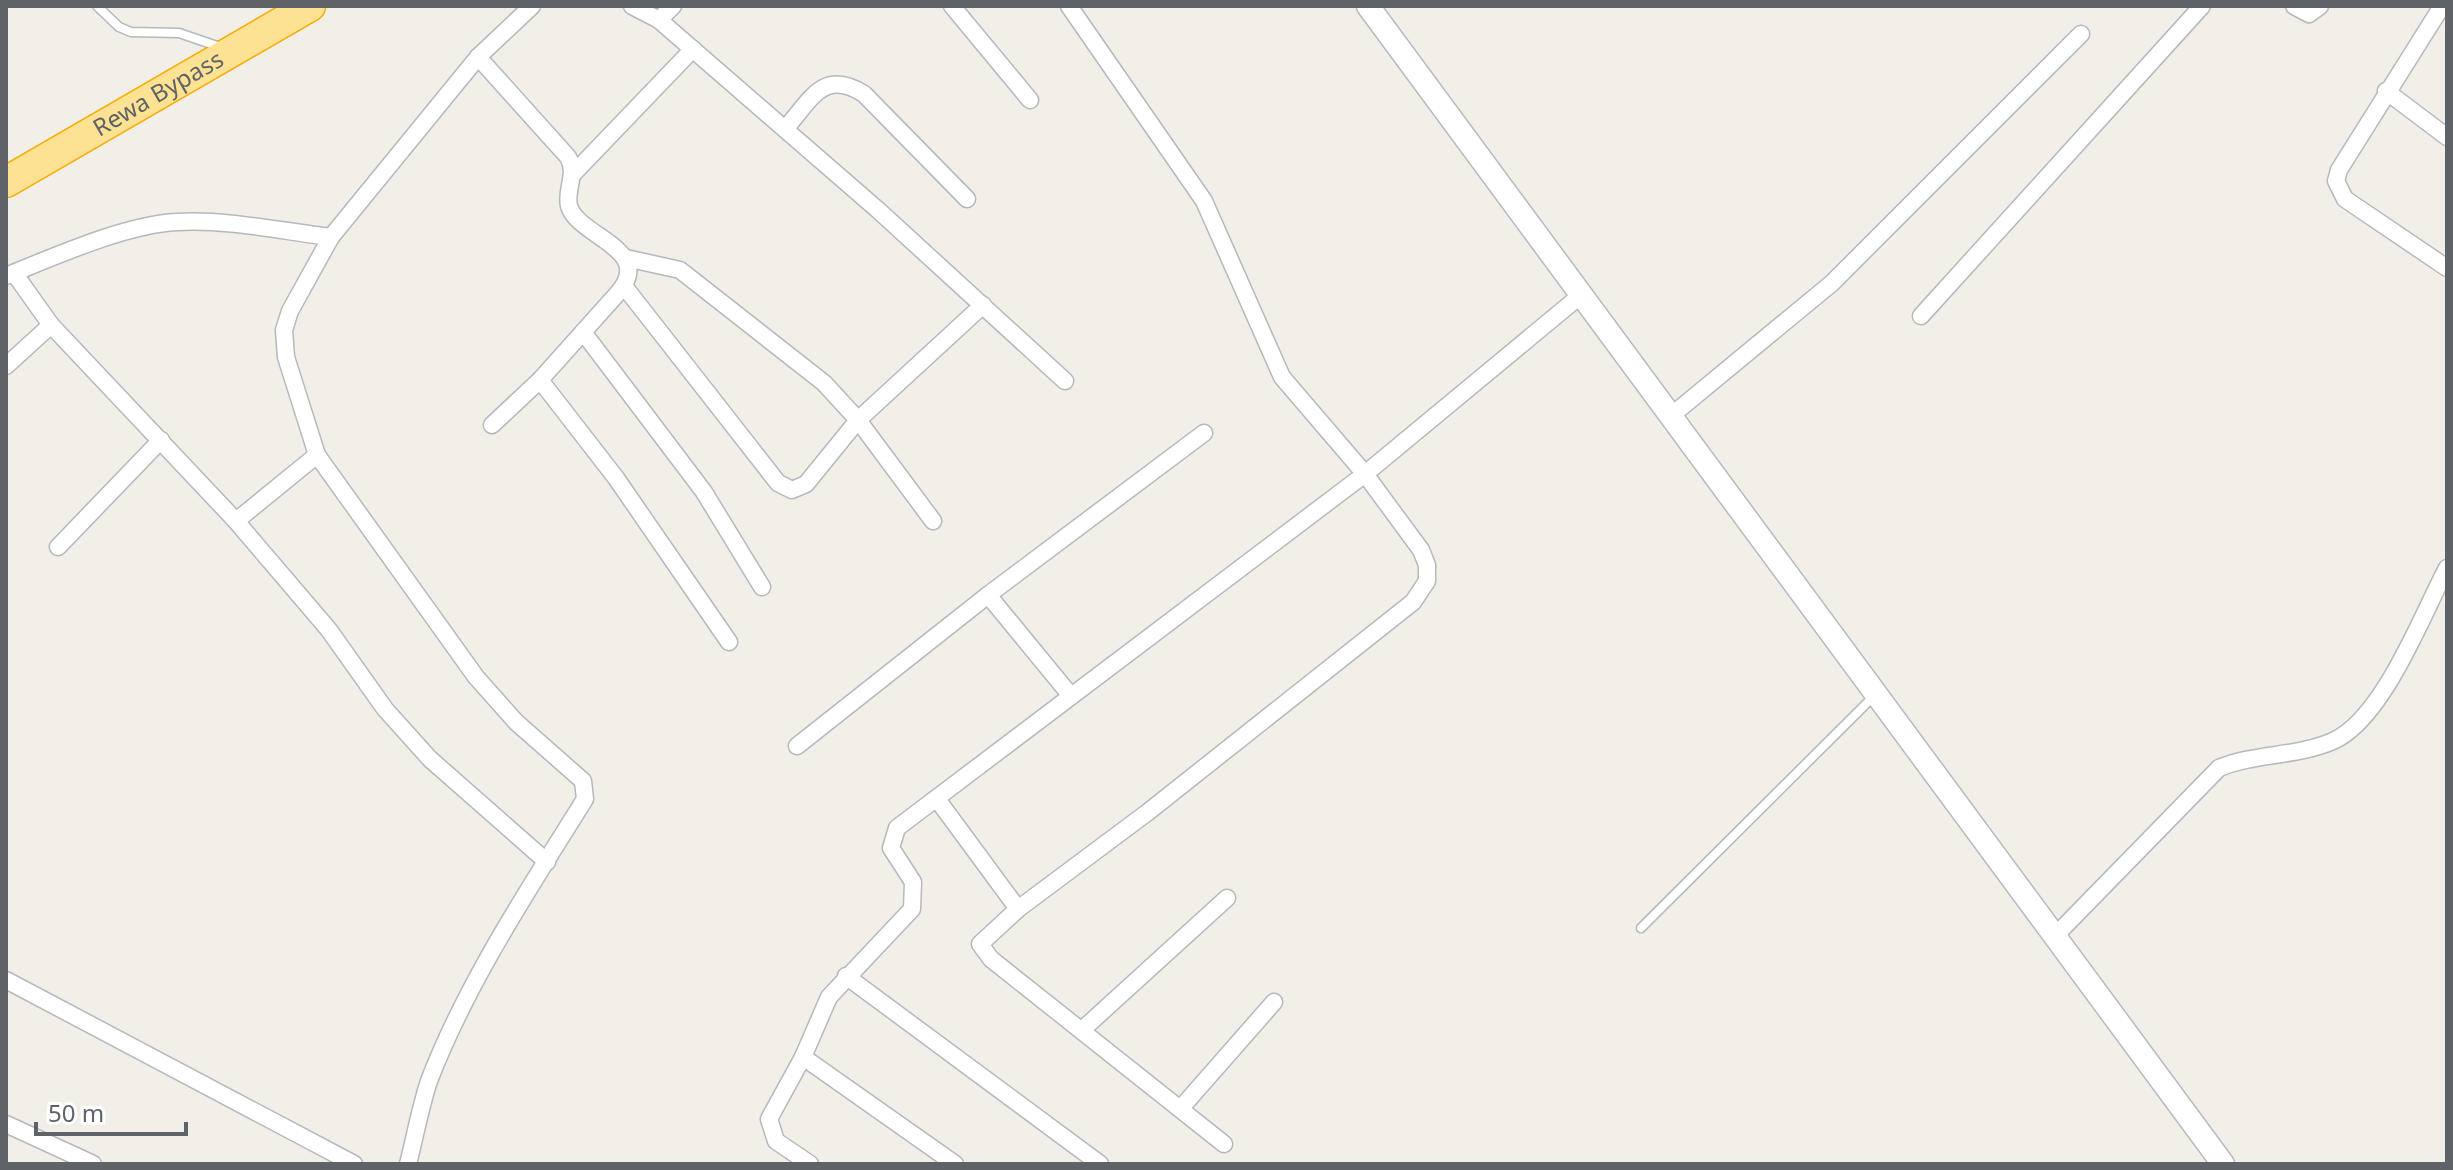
<svg xmlns="http://www.w3.org/2000/svg" width="2453" height="1170" viewBox="0 0 2453 1170" font-family="'Noto Sans',sans-serif">
	<style>
		.lines { fill: none; stroke-linecap: round; stroke-linejoin: round }
		.lane-casing { stroke: #b5b8bc; stroke-width: 11 }
		.street-casing { stroke: #b5b8bc; stroke-width: 19 }
		.secondary-casing { stroke: #b6babf; stroke-width: 25 }
		.highway-casing { stroke: #f9ab00; stroke-width: 33 }
		.lane { stroke: #fff; stroke-width: 8 }
		.street { stroke: #fff; stroke-width: 16 }
		.secondary { stroke: #fff; stroke-width: 22 }
		.highway { stroke: #fde293; stroke-width: 30 }
		.labels { text-anchor: middle; stroke-width: 6; stroke-linejoin: round; paint-order: stroke }
		.street-label { font-size: 24px; fill: #5f6368; stroke: #fff }
	</style>
	<rect width="100%" height="100%" fill="#f1efe8"/>
	<g class="lines">
		<defs>
			<g id="lane">
				<polyline points="97,6 119,27 131,32 179,33 220,47"/>
				<polyline points="1641,928 1876,694"/>
			</g>
			<g id="street">
				<polyline points="632,6 659,20 878,210 1065,381"/>
				<polyline points="952,6 1030,100"/>
				<polyline points="1069,6 1204,201 1282,377 1365,474 1421,550 1427,565 1427,581 1413,602 1148,812 1018,909 980,944 991,959 1224,1144"/>
				<polyline points="2294,6 2309,14 2320,6"/>
				<polyline points="2442,6 2339,170 2336,181 2345,199 2447,268"/>
				<polyline points="659,20 673,6"/>
				<path d="M478,57l90,100c10,17 -3,32 1,49 9,31 87,43 49,87l-78,87 -48,45"/>
				<polyline points="2386,91 2447,137"/>
				<path d="M785,129c26,-29 38,-61 79,-35l103,105"/>
				<polyline points="573,174 693,49"/>
				<path d="M331,237l-41,74 -6,19 2,27 31,98 159,222 40,45 67,59 2,18c-56,90 -118,183 -156,282 -9,27 -14,56 -21,83"/>
				<polyline points="626,258 680,270 824,383 858,420 933,521"/>
				<polyline points="14,273 51,325 236,521 329,630 385,709 430,759 547,862"/>
				<path d="M6,276c47,-19 121,-52 171,-54 50,-3 103,9 154,15l147,-180 54,-51"/>
				<polyline points="624,286 778,483 792,490 806,484 858,420 983,305"/>
				<polyline points="1921,316 2202,6"/>
				<polyline points="583,332 704,492 762,587"/>
				<polyline points="6,366 51,325"/>
				<polyline points="540,380 616,478 729,642"/>
				<polyline points="1672,415 1832,283 2081,34"/>
				<polyline points="236,521 317,455"/>
				<polyline points="58,547 161,440"/>
				<polyline points="988,595 1071,696"/>
				<polyline points="797,746 988,595 1204,433"/>
				<polyline points="937,799 1018,909"/>
				<path d="M2054,937l165,-169c36,-15 77,-11 114,-27 50,-22 89,-126 114,-173"/>
				<polyline points="846,976 1100,1164"/>
				<polyline points="6,980 354,1164"/>
				<polyline points="1083,1029 1227,898"/>
				<polyline points="803,1057 955,1164"/>
				<polyline points="1181,1108 1274,1002"/>
				<polyline points="6,1124 93,1164"/>
				<polyline points="810,1164 776,1141 769,1119 803,1057 829,997 912,909 913,882 891,848 897,828 1365,474 1581,295"/>
			</g>
			<polyline id="secondary" points="1368,6 2223,1164"/>
			<g id="highway">
				<path id="s1" d="M6,182l304,-176"/>
			</g>
		</defs>
		<use href="#lane" class="lane-casing"/>
		<use href="#street" class="street-casing"/>
		<use href="#secondary" class="secondary-casing"/>
		<use href="#highway" class="highway-casing"/>
		<use href="#lane" class="lane"/>
		<use href="#street" class="street"/>
		<use href="#secondary" class="secondary"/>
		<use href="#highway" class="highway"/>
	</g>
	<g class="labels">
		<g class="street-label">
			<text dy="8" stroke="none"><textPath href="#s1" startOffset="176">Rewa Bypass</textPath></text>
		</g>
	</g>
	<rect width="2453" height="1170" fill="none" stroke="#5f6368" stroke-width="16"/>
	<path d="M36 1122v12h150v-12" fill="none" stroke="#5f6368" stroke-width="4"/>
	<text x="48" y="1122" font-size="24" fill="#5f6368" stroke="#ffffff" stroke-width="6" paint-order="stroke">50 m</text>
</svg>
